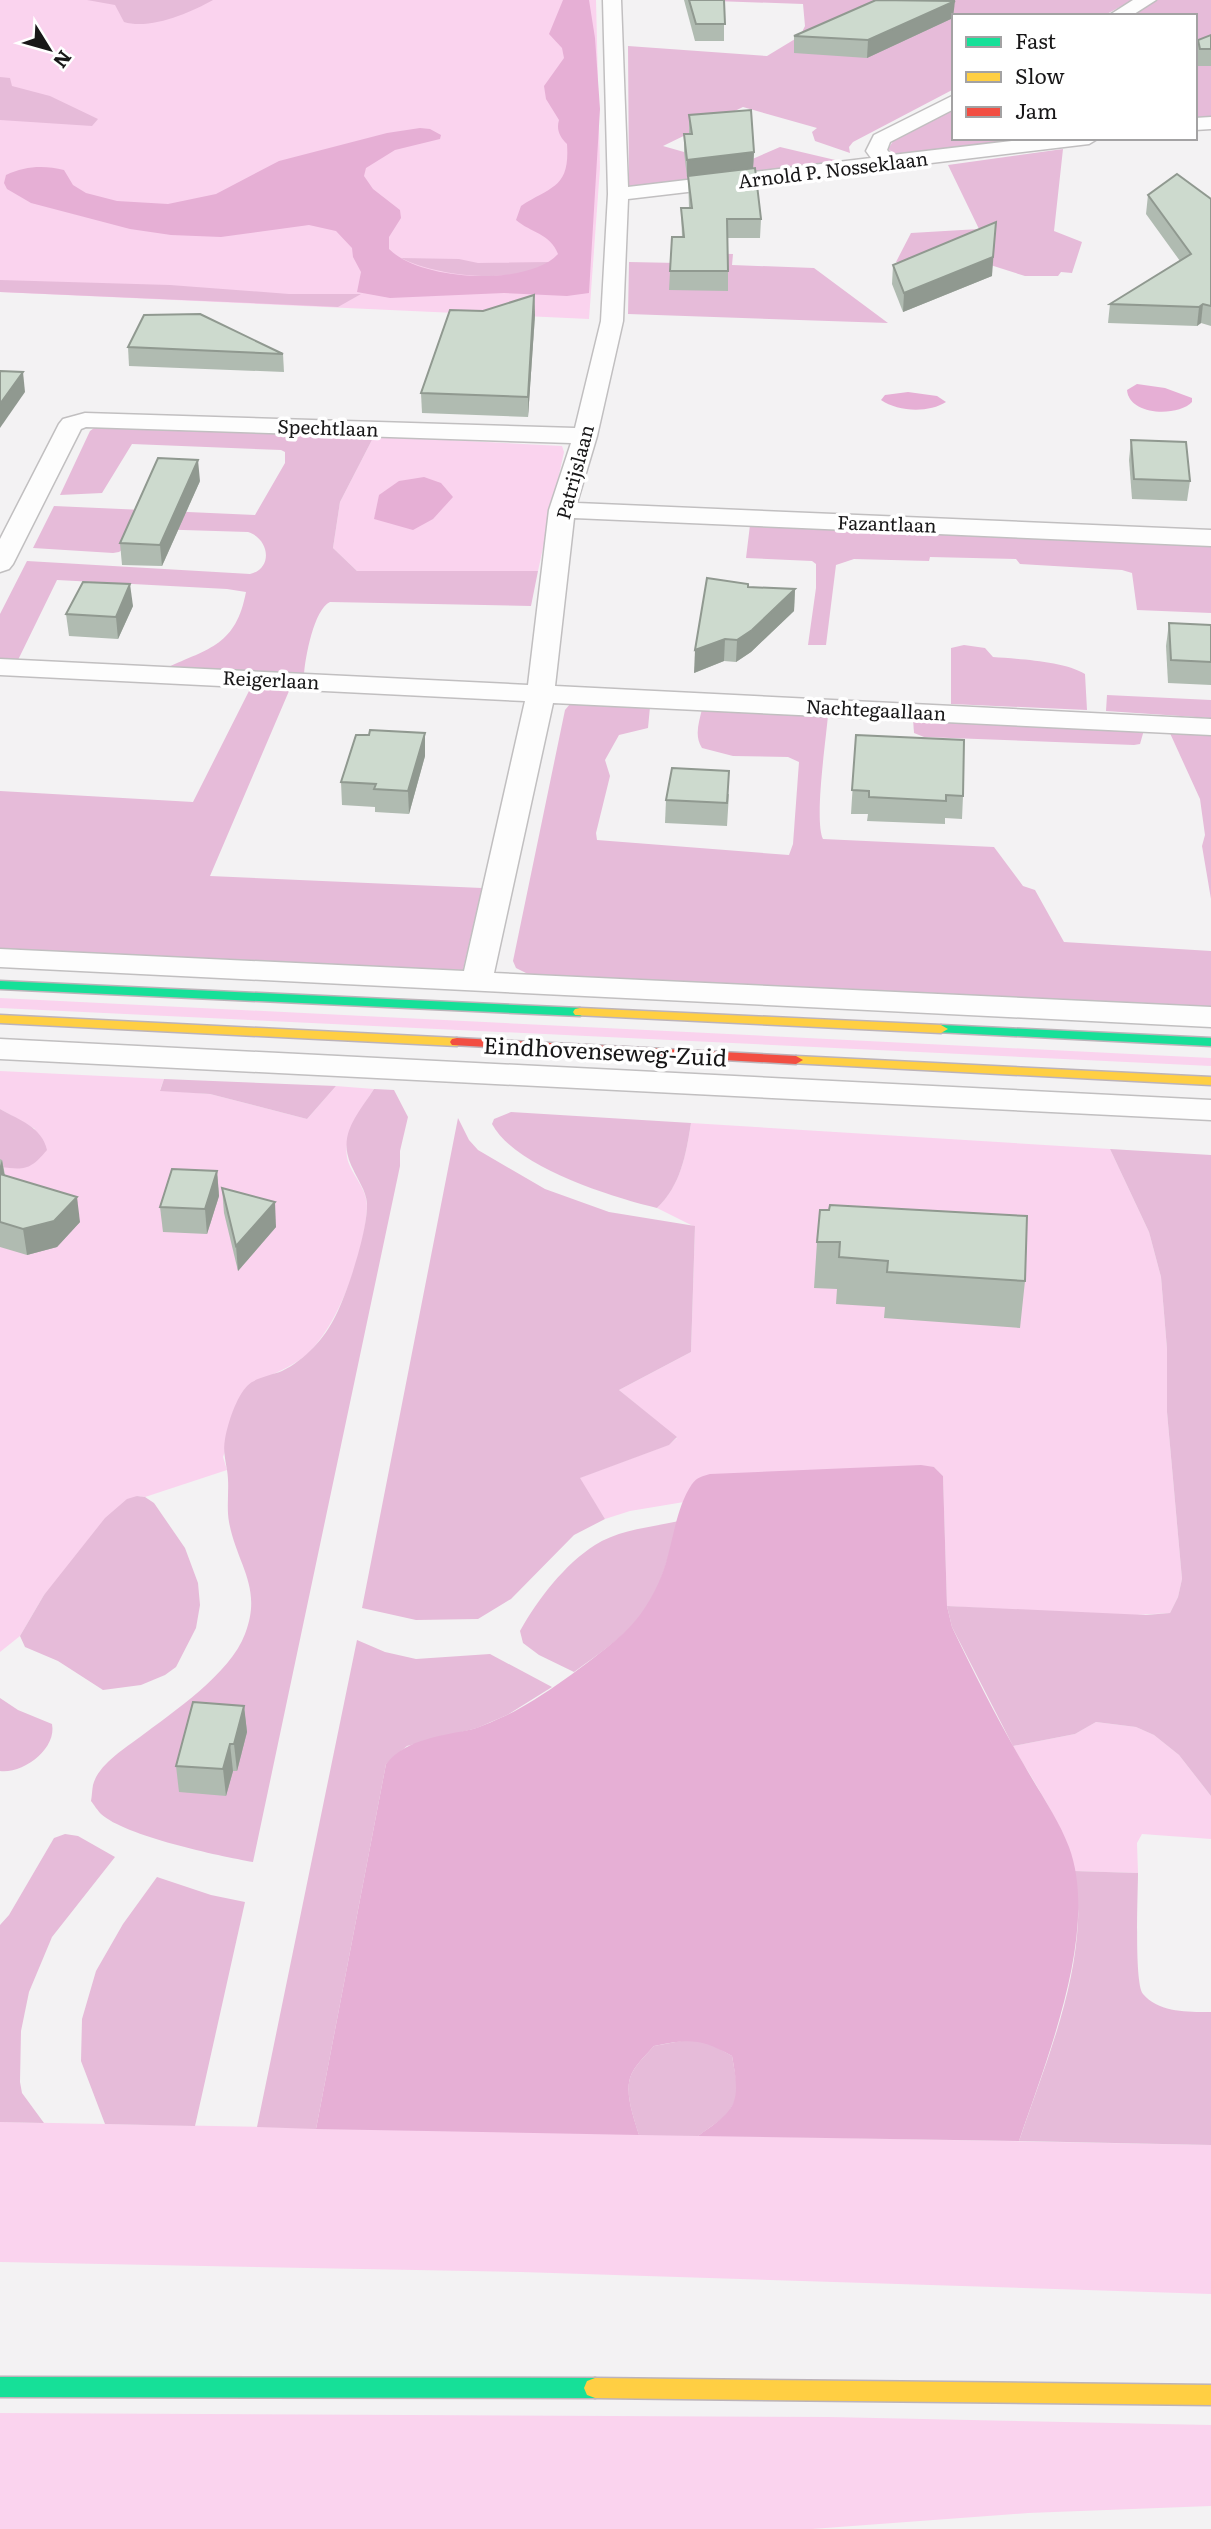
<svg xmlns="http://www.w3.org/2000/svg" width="1211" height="2529" viewBox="0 0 1211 2529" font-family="Literata,serif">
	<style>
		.green { fill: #fad3ee }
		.forest { fill: #e6bbd9 }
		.water { fill: #e6afd5 }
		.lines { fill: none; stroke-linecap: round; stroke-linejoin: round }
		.street-casing { stroke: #c1bfc0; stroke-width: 3 }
		.fast-casing { stroke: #bcb3b9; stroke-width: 3 }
		.slow-casing { stroke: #bcb3b9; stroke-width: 3 }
		.jam-casing { stroke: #bcb3b9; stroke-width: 3 }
		.street { fill: #fdfdfd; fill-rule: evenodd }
		.fast { fill: #16e098; fill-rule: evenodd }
		.slow { fill: #ffcf43; fill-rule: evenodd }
		.jam { fill: #f24e42; fill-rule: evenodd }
		.wall { fill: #b0bbb1 }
		.shaded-wall { fill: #909990 }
		.building { fill: #cddace; stroke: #909990; stroke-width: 2 }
		.labels { text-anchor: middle; stroke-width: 7; stroke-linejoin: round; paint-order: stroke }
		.far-street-label { font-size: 19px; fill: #181718; stroke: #fff }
		.street-label { font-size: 23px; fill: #181718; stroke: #fff }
	</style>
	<rect width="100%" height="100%" fill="#f3f2f3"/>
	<g class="green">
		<polygon points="0,0 596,0 600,168 589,319 0,292"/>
		<polygon points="374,436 562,446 564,452 538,571 357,571 333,548 340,502"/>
		<polygon points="0,998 1211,1058 1211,1066 0,1008"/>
		<path d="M0,1071l164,8 -4,11 50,4 97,25 29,-33 38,3c-11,16 -31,48 -27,68 3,17 20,30 20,49 -1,43 -29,122 -62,150 -17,13 -37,20 -57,29l-25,72 4,13 -82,27 -8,-1 -69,73 -24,26 -24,41 -20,16v-485l35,-38 -35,-20z"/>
		<path d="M691,1123l419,26 39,83 12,45 6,72v63l15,167 -4,18 -8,16 -51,3 -172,-10 -4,-130 -9,-9 -100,3 -141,13 -9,19 -54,9 -25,8 -26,-41 89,-33 9,-7 -58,-48 72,-38 4,-125 -38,-19c24,-23 29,-54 34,-85z"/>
		<path d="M1096,1722l40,5 18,8 25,20 32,41v43l-69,-5 -5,9 1,30 -64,-2c-9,-45 -38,-85 -61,-125l62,-12z"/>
		<polygon points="0,2122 1211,2145 1211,2294 521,2272 0,2262"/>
		<polygon points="0,2413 829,2417 1211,2425 1211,2506 1028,2513 812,2529 0,2529"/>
	</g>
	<g class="forest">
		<path d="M87,0h126c-23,13 -63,30 -89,22l-9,-17z"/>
		<polygon points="687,0 1133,0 1103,16 954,16 954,89 853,142 849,147 850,153 815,141 812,132 817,128 743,107 663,146 719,162 741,164 780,147 848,163 629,187 628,46 767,56 800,36 805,26 803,4"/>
		<polygon points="1157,0 1211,0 1211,121 1195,122 1195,16 1127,16"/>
		<polygon points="0,77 10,78 12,86 50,96 98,119 92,126 0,120"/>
		<polygon points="954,105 954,138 1078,138 898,156 888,149 895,138"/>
		<polygon points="1063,149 1054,231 1082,242 1072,273 1061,272 1058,276 1025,276 962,256 896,262 911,233 979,229 948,165"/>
		<polygon points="680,253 733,254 732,265 814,268 888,323 628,314 629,262 678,263"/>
		<path d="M401,258l58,1 19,4 73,-1c-38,23 -112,15 -150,-4z"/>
		<polygon points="0,280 170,285 289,294 361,294 338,307 0,292"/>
		<path d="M98,425l276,11 -34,66 -7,46 24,23h181l-7,35 -201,-4c-16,7 -25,56 -26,73l-138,-7c44,-20 70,-23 80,-76l-19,-3 -170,-9 -39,80 -18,-1v-45l27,-53 223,13c23,-5 20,-35 -2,-42l-97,-3 -32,23 -6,1 -80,-5 21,-42 201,9 30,-52v-11l-4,-2 -149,-6 -30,49 -42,2 30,-64z"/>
		<polygon points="750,525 1211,545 1211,613 1137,610 1132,573 1122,570 1020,564 1016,559 930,557 929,561 854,559 836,565 826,645 808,645 816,588 816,564 812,561 746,558"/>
		<path d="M964,645l21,3 8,9c25,2 71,4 92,17l2,36 -136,-6v-56z"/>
		<polygon points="250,689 289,691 210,876 482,888 463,970 0,950 0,791 193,802"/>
		<polygon points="1107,695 1211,700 1211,718 1106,711"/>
		<path d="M570,704l80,3 -2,21 -29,7 -14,25 5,16 -14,57 1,7 192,15 4,-11 6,-82 -11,-5 -55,-1 -31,-8c-8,-12 -3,-26 0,-39l126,6c-2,25 -14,105 -5,124l171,8 29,39 12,4 29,52 147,9v59l-681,-35 -14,-7 -3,-7 52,-251z"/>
		<polygon points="913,719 1144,730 1140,744 1134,745 924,737 914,733"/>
		<polygon points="1169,731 1211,733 1211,899 1202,846 1205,835 1200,799"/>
		<polygon points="164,1079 336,1086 307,1119 210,1094 160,1091"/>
		<path d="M374,1089l20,1 14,27 -8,34v15l-147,696c-34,-6 -128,-26 -152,-48 -3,-3 -7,-9 -10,-13 1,-5 1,-11 2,-16 5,-20 31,-36 47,-48 33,-25 90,-63 105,-103 18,-47 -8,-69 -16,-112 -3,-17 1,-35 -2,-52 -2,-12 -4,-20 -2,-31 3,-16 11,-42 23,-54 7,-7 24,-10 34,-14 23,-11 43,-33 54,-56 12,-24 32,-85 31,-112 -1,-12 -9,-23 -14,-34 -17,-33 3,-52 21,-80z"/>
		<path d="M0,1109c19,11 42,18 47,41 -17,20 -21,20 -47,17z"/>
		<path d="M511,1112l180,11c-5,31 -10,62 -34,85 -46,-11 -142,-41 -165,-84l2,-5z"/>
		<polygon points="458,1118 469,1140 478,1150 545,1189 609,1212 695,1226 691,1352 619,1390 677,1437 669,1445 580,1478 605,1519 574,1535 511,1599 478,1619 416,1620 362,1608"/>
		<polygon points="1110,1149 1211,1155 1211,1796 1179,1755 1154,1735 1136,1727 1096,1722 1075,1734 1013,1746 952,1627 947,1606 1146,1615 1170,1613 1178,1597 1182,1579 1167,1412 1167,1349 1161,1277 1149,1232"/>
		<polygon points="137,1496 145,1497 154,1503 185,1548 198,1583 200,1605 196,1628 176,1667 165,1675 141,1685 103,1690 58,1661 25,1647 20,1636 44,1595 105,1518 127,1499"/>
		<path d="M679,1521c-10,30 -16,64 -35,91 -18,24 -46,42 -70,60l-35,-17 -16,-12 -3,-12c17,-31 45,-67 75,-86 23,-15 57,-18 84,-24z"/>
		<polygon points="357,1640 385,1652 416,1659 490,1654 552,1687 507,1715 477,1728 407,1746 386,1764 316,2129 257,2127"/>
		<path d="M0,1698l18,12 34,14c5,25 -29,50 -52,47z"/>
		<polygon points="65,1834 78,1836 115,1857 52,1937 29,1992 21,2031 20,2082 22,2093 44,2123 0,2122 0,1925 9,1915 54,1838"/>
		<path d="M1074,1871l64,2c0,19 -4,110 5,121 16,19 46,18 68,18v133l-192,-4c24,-71 56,-145 59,-221 1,-16 -2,-33 -4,-49z"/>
		<polygon points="157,1877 211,1895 245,1902 195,2126 105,2124 81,2061 82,2019 96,1971 123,1924"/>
		<path d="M692,2039l17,4 23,13 5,28 -1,15 -9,16 -29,21 -59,-1c-5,-17 -16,-45 -7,-62 5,-10 15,-19 22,-27z"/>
	</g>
	<g class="water">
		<path d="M563,0h26l6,38 5,71 -11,184 -22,3 -63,-3 -114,5 -33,-6 4,-20 -8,-15 -1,-9 -16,-17 -27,-6 -88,12 -50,-2 -41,-6 -99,-26 -24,-14 -3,-6 2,-8c19,-9 38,-10 58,-5l9,15 13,8 31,8 51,3 48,-10 63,-33 108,-28 33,-5 10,1 11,6 -1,4 -45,11 -29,18 -2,8 9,13 27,21 1,8 -12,19v12c31,32 139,38 169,5 -8,-21 -27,-21 -42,-34l5,-14c31,-20 49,-18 46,-62 -7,-7 -11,-14 -8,-24l-13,-21 -2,-13 20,-28 -2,-10 -13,-14z"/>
		<path d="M1137,384l28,4 27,10v4c-14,15 -63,14 -65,-12z"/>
		<path d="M908,392l29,4 9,6c-17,11 -48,10 -65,-2l4,-5z"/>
		<polygon points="424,477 441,483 453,497 433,519 413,530 374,519 379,495 399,481"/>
		<path d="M921,1465l13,2 9,9 4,130 5,21c22,46 45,92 71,136 15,27 35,55 46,84 31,84 -23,213 -50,294l-321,-5c39,-27 43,-32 34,-80 -32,-18 -43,-17 -78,-10 -7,8 -17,17 -22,27 -9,17 2,45 7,62l-323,-6 70,-365c21,-26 57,-28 87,-35 11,-3 24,-10 34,-14 32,-15 83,-53 110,-76 18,-15 31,-33 41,-55 15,-31 15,-72 34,-100 5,-7 11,-8 18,-10z"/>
	</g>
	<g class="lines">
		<defs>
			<g id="street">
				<polygon points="603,0 621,0 628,187 871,158 866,151 874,135 954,95 954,109 890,142 887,150 892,155 1036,138 1099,138 1089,144 898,167 890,170 884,169 628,199 623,321 597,436 577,503 1211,530 1211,546 574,518 555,686 1211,719 1211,735 553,703 494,973 1211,1007 1211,1027 0,967 0,949 464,971 525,701 0,675 0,659 528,685 549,510 571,443 86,427 81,429 13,564 9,569 0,572 0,539 59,424 63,419 85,413 575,428 601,321 608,194"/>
				<polygon points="1133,0 1156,0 1131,16 1108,16"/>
				<polygon points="1211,117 1211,129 1195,130 1195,118"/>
				<polygon points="0,1039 1211,1100 1211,1120 0,1059"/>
			</g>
			<g id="fast">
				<polygon points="0,981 580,1008 587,1012 580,1016 0,989"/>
				<polygon points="941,1025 1211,1038 1211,1046 936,1032 934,1029"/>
				<polygon points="0,2377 595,2378 603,2381 606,2388 603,2395 595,2398 0,2397"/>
			</g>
			<g id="slow">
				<polygon points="580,1008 941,1025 948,1029 941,1033 575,1015 573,1012 575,1009"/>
				<polygon points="0,1015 457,1038 464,1042 457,1046 0,1023"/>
				<polygon points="796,1056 1211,1077 1211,1085 791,1063 789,1060"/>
				<polygon points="595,2378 1211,2385 1211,2405 595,2398 587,2395 584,2388 587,2381"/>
			</g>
			<polygon id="jam" points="457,1038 796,1056 803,1060 796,1064 452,1045 450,1042 452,1039"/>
		</defs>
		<use href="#street" class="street-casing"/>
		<use href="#fast" class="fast-casing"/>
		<use href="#slow" class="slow-casing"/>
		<use href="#jam" class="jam-casing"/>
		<use href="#street" class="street"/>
		<use href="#fast" class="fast"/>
		<use href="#slow" class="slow"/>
		<use href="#jam" class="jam"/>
	</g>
	<g class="wall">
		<polygon points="684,0 724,0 724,41 695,41"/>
		<polygon points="953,18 867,58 794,53 794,36"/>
		<polygon points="1211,35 1211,66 1198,66 1196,56 1198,40"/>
		<polygon points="689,115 754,152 753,168 761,219 760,238 728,238 728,291 669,290 670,271 682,237 681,208 689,208 688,177 687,177 684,152 684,134 689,134"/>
		<polygon points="1148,195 1211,199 1211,326 1201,323 1197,326 1108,323 1110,304 1180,261 1146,214"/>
		<polygon points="893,265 992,276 903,312 892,284"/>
		<polygon points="534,295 535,315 528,417 422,413 421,393"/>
		<polygon points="128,347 283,354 284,372 129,366"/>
		<polygon points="1131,440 1190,481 1187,501 1132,499 1129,460"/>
		<polygon points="200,481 162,566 122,565 120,543"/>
		<polygon points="748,587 795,589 794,611 751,652 736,662 724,661 694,673"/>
		<polygon points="133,606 118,639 69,636 66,614"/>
		<polygon points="1169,623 1211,625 1211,685 1168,683 1166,646"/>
		<polygon points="856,735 963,796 962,819 945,818 945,824 867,821 868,814 851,814"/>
		<polygon points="425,756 409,814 375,812 375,807 342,805 341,782"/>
		<polygon points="729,794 727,826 665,823 666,800"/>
		<polygon points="0,1159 2,1160 5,1175 80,1222 57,1247 27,1255 0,1247"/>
		<polygon points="217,1171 219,1196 207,1234 163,1232 160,1207"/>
		<polygon points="222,1188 276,1227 238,1271 224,1213"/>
		<polygon points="820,1210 1025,1281 1020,1328 884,1318 885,1307 836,1304 837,1289 814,1288 817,1242"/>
		<polygon points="244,1706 247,1732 237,1771 233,1771 226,1796 179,1792 176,1766"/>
	</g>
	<g class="shaded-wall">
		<polygon points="955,1 953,18 867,58 868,40"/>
		<polygon points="754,152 753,169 687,177 687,160"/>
		<polygon points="996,222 992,276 903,312 904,293"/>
		<polygon points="534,295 535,315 528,417 528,397"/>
		<polygon points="1203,304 1201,323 1197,326 1199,307"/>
		<polygon points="23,372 25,392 0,428 0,404"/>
		<polygon points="198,460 200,481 162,566 160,545"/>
		<polygon points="130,584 133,606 118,639 116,617"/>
		<polygon points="795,589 794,611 751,652 736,662 737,640"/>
		<polygon points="725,639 724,661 694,673 695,650"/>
		<polygon points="425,733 425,756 409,814 408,791"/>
		<polygon points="2,1160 6,1185 0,1195 0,1166"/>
		<polygon points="217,1171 219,1196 207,1234 205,1209"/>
		<polygon points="77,1197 80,1222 57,1247 27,1255 23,1229"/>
		<polygon points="275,1202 276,1227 238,1271 236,1246"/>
		<polygon points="244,1706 247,1732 237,1771 234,1744"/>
		<polygon points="230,1744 233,1771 226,1796 223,1769"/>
	</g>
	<g class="building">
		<polygon points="689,0 724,0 725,24 696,24"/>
		<polygon points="876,0 955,1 868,40 794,36"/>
		<polygon points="1211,35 1211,49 1200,49 1198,40"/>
		<polygon points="751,110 754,152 687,160 684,134 692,134 689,115"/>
		<polygon points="755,168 761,219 727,219 728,271 670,271 672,237 684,237 681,208 692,208 688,176"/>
		<polygon points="1177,174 1211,199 1211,306 1203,304 1199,307 1110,304 1191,254 1148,195"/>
		<polygon points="996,222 993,257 904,293 893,265"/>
		<polygon points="534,295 528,397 421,393 450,310 483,311"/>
		<polygon points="200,314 283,354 128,347 144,315"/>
		<polygon points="0,371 23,372 0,404"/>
		<polygon points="1131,440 1186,442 1190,481 1134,479"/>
		<polygon points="158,458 198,460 160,545 120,543"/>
		<polygon points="707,578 748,584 748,587 795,589 752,630 737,640 725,639 695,650"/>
		<polygon points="83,582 130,584 116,617 66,614"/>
		<polygon points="1169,623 1211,625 1211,662 1171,660"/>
		<polygon points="370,730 425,733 408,791 374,789 376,784 341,782 356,735 369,735"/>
		<polygon points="856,735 964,740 963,796 946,795 946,801 869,797 869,791 852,790"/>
		<polygon points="672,768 729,771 727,803 666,800"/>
		<polygon points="172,1169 217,1171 205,1209 160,1207"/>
		<polygon points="0,1174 77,1197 54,1221 23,1229 0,1222"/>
		<polygon points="222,1188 275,1202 236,1246"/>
		<polygon points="830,1205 1027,1216 1025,1281 887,1272 888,1261 839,1257 840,1242 817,1242 820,1210 829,1210"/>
		<polygon points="193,1702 244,1706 234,1744 230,1744 223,1769 176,1766"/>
	</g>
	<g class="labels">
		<g class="far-street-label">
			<text transform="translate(833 170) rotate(-7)" y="7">Arnold P. Nosseklaan</text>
			<text transform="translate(328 428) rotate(2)" y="7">Spechtlaan</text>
			<text transform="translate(575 472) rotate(-75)" y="7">Patrijslaan</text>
			<text transform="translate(887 524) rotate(2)" y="7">Fazantlaan</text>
			<text transform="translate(271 680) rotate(3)" y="7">Reigerlaan</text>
			<text transform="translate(876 710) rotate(3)" y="7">Nachtegaallaan</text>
		</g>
		<g class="street-label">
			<text transform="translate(605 1052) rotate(3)" y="8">Eindhovenseweg-Zuid</text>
		</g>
	</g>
	<rect x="952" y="14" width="245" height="126" fill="#ffffff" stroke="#a3a2a3" stroke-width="2"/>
	<rect x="966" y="37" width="35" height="10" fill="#16e098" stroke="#a3a2a3" stroke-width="2"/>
	<text x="1015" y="49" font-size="21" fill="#181718">Fast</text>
	<rect x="966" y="72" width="35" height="10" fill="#ffcf43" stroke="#a3a2a3" stroke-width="2"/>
	<text x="1015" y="84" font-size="21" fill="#181718">Slow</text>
	<rect x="966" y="107" width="35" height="10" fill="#f24e42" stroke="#a3a2a3" stroke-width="2"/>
	<text x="1015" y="119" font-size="21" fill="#181718">Jam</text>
	<g transform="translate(49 49) rotate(127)" stroke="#ffffff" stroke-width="5" paint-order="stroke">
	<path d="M0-5L12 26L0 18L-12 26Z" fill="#181718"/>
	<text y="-10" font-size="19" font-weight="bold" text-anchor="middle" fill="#181718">N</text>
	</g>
</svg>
